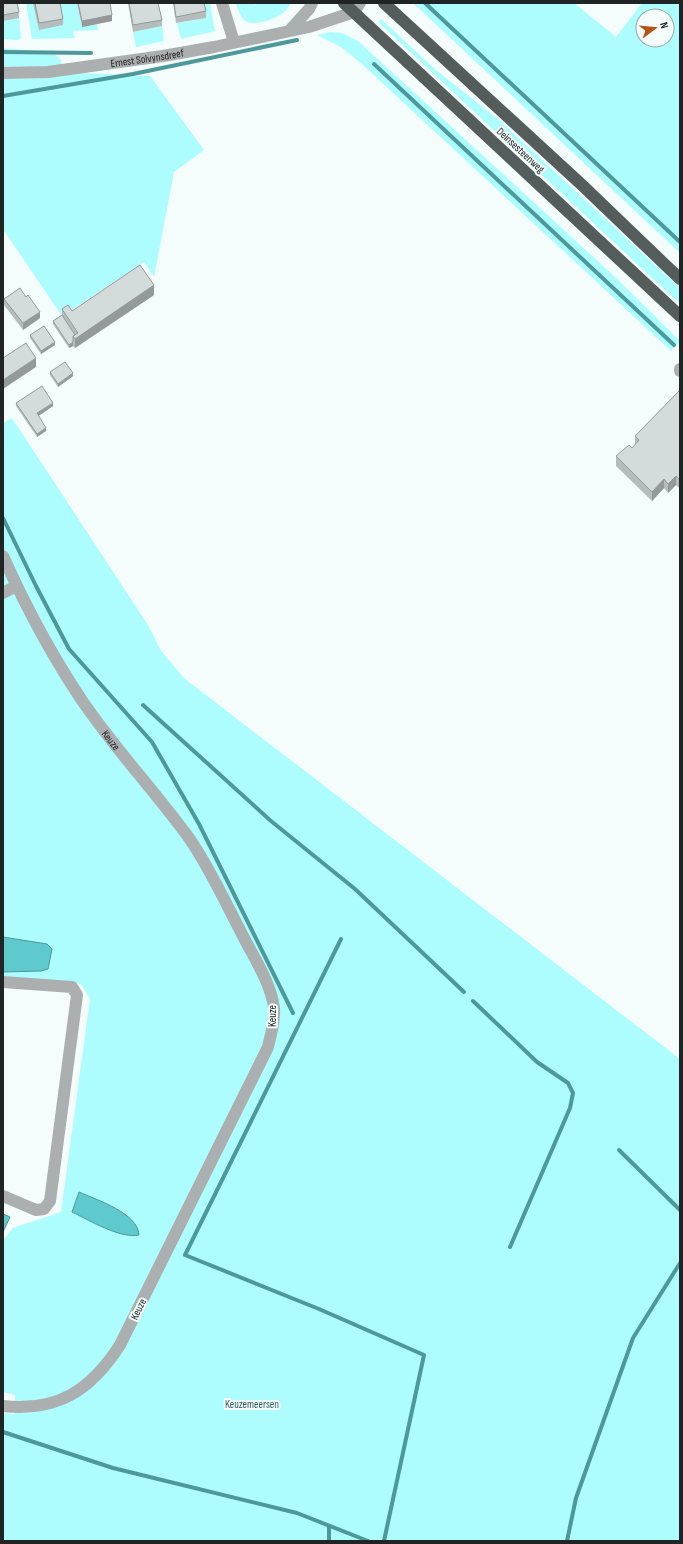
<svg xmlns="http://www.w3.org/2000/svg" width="683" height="1544" viewBox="0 0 683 1544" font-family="'Sofia Sans Condensed',sans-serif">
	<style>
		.green { fill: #adfdff; fill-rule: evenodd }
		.water { fill: #5fcace; stroke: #4c989b }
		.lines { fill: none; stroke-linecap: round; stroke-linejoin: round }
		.stream { stroke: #4c989b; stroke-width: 4 }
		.minor { stroke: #acafaf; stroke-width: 12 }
		.highway { stroke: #555c5c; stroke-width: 12 }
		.wall { fill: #b5bcbc }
		.shaded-wall { fill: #949999 }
		.building { fill: #d3dbdb; stroke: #949999 }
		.labels { text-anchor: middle; stroke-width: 4; stroke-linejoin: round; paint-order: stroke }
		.street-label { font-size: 11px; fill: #212424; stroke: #f4fcfc }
		.park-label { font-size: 11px; fill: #2e5d5e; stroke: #f4fcfc }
	</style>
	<rect width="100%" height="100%" fill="#f4fcfc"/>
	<g class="green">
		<polygon points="26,3 77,3 82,27 97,24 98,30 73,31 75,38 32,39"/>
		<polygon points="203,3 210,3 215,31 181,39 177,23 206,18"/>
		<path d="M235,3h18l2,2 2,-2h34c-2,2 -3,6 -6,8 -6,7 -33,17 -41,9 -4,-4 -6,-12 -9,-17z"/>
		<path d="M413,3h161l42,34 26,-34h38v250zM643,16h24v24h-24z"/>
		<polygon points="19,18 21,38 19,40 3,39 3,20"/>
		<polygon points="381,19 436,70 499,120 680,288 680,304 378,22"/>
		<polygon points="162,26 164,41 136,47 133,32"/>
		<polygon points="330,32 342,33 358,41 614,276 680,341 671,351 363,65 341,47 317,35"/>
		<polygon points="3,48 53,53 61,60 63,75 79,73 150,76 204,150 174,172 154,277 144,262 62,316 5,232 3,233"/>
		<polygon points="12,418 148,625 161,651 185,679 680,1059 680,1541 3,1541 3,1413 15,1414 15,1395 3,1392 3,1240 13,1228 61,1212 90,999 81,984 3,977 3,423"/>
	</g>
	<g class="water">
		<polygon points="3,937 47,944 52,949 48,969 41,971 3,972"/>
		<path d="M79,1192c18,8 59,21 60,43 -19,4 -50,-15 -67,-23z"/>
		<polygon points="3,1214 10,1217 3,1232"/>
	</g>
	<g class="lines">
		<g class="stream">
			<polyline points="425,3 680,242"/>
			<polyline points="3,52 91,53"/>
			<polyline points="374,64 674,345"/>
			<polyline points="3,96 133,74 297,40"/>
			<polyline points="3,518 36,586 69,649 152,742 199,824 293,1013"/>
			<polyline points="143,705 271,821 355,889 464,992"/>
			<polyline points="341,939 185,1255 319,1309 424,1355 384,1541"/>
			<polyline points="473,1001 537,1062 568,1083 573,1093 570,1108 510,1247"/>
			<polyline points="619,1150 680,1210"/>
			<polyline points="3,1432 113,1468 297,1513 368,1541"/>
			<polyline points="329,1541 329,1526"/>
			<polyline points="567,1541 576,1498 633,1338 680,1263"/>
		</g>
		<g class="minor">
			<polyline points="222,3 234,42"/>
			<polyline points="290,30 309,9 312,3"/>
			<path id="s1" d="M3,73l45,-1 115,-16 51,-9 95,-20 45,-15 6,-9"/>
			<polyline points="680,369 680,371"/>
			<path id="s2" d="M3,556c22,49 48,98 78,143 33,49 73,91 108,139 21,30 37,66 54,98 11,22 28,47 31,72 1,14 -3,26 -6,39l-148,298c-29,45 -62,67 -117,61"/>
			<polyline points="3,593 16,586"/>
			<polyline points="3,982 72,987 77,995 50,1201 44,1209 36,1210 3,1196"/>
		</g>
		<g class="highway">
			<polyline points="344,3 680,316"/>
			<polyline points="384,3 582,185 680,279"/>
		</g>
	</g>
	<g class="wall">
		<polygon points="3,3 19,12 19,18 3,21"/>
		<polygon points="33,3 60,3 63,19 63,25 39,30"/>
		<polygon points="77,3 110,3 112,21 82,27"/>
		<polygon points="128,3 158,3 162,20 162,26 133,32"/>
		<polygon points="173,3 204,3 206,11 206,18 176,23"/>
		<polygon points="154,295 75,348 73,346 69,348 53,324 53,321 62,315 62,309 72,311"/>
		<polygon points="26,297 40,318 23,330 4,305 4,299"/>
		<polygon points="30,335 55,345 41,354 30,338"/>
		<polygon points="50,372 73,376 58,387 50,375"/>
		<polygon points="680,390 680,489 676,485 668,493 664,488 652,501 616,466 616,456 632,448 635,445 635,436"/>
		<polygon points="16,403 53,406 38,416 46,431 37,437 16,406"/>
	</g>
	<g class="shaded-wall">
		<polygon points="112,15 112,21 82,27 82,21"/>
		<polygon points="154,285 154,295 75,348 75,339"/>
		<polygon points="40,312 40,318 23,330 23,323"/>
		<polygon points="55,342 55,345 41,354 41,351"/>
		<polygon points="73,342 73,346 69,348 69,345"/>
		<polygon points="36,358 36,367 3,389 3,380"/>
		<polygon points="73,373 73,376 58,387 58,384"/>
		<polygon points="53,403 53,406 37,417 37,413"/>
		<polygon points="46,428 46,431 37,437 37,434"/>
		<polygon points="676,476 676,485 668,493 668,484"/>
		<polygon points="664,479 664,488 652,501 652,492"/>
	</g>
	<g class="building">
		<polygon points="3,3 17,3 19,12 3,15"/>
		<polygon points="35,3 60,3 63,19 39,23"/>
		<polygon points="78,3 110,3 112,15 82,21"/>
		<polygon points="129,3 158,3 162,20 133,25"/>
		<polygon points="174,3 204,3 206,11 176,17"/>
		<polygon points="140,265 154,285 75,339 73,336 78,333 62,309 68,305 72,311"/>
		<polygon points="20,288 26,297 28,295 40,312 23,323 4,299"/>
		<polygon points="62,315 75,335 73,336 73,342 69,345 53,321"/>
		<polygon points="44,326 55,342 41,351 30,335"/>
		<polygon points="26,343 36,358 3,380 3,358"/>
		<polygon points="65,362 73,373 58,384 50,372"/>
		<polygon points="42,386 53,403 37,413 46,428 37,434 16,403"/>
		<polygon points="680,390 680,480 676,476 668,484 664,479 652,492 616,456 629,445 632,448 639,440 635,436"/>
	</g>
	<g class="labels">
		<g class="street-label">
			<text dy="4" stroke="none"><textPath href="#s1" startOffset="145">Ernest Solvynsdreef</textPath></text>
			<text transform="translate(521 150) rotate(43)" y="4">Deinsesteenweg</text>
			<text dy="4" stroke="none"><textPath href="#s2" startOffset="214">Keuze</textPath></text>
			<text transform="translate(272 1016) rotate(-90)" y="4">Keuze</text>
			<text transform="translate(138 1309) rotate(-64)" y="4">Keuze</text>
		</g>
		<g class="park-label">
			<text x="252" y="1408">Keuzemeersen</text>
		</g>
	</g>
	<rect width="683" height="1544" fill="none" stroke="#212424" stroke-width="8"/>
	<g transform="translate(655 28) rotate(74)"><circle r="19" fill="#f4fcfc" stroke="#a0a6a6"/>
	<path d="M0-3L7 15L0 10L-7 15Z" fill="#b55414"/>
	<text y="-6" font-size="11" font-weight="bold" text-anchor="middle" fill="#212424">N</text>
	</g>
</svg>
